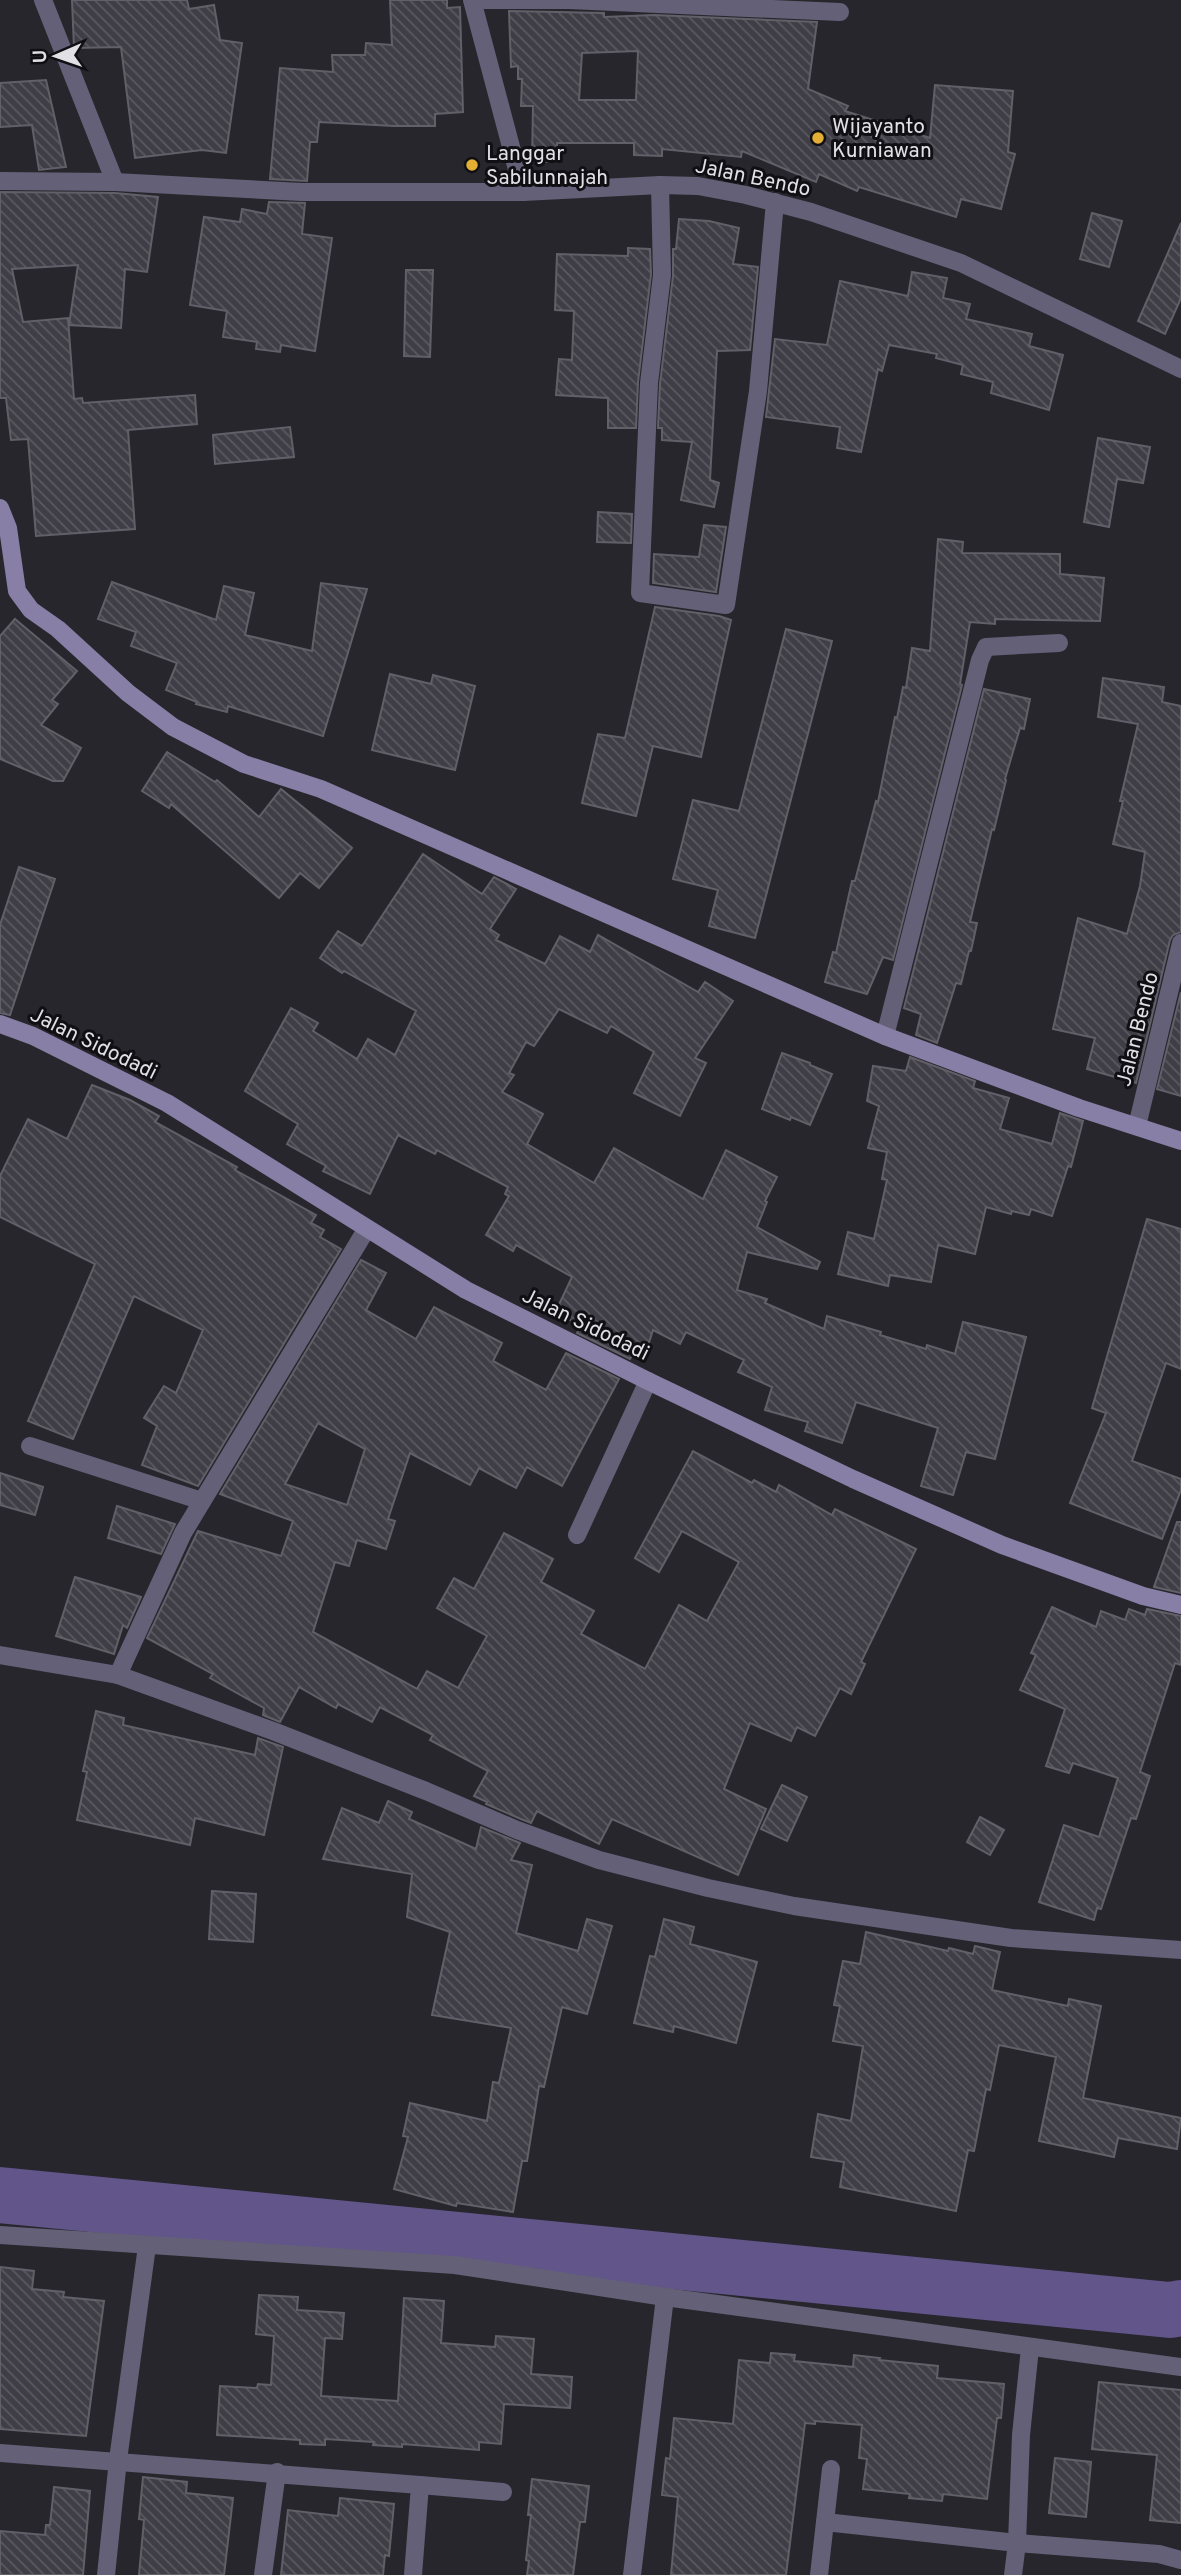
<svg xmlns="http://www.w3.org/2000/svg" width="1181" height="2575" viewBox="0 0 1181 2575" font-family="Overpass,sans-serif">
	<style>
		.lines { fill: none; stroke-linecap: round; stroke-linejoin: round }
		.river { stroke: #62558a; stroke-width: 56 }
		.building { fill: url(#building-back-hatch); stroke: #615f68; stroke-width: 2; fill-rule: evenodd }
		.street { stroke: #646077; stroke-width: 18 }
		.secondary { stroke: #877fa5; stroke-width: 18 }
		.poi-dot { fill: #e3ae34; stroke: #100f13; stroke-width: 2.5 }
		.labels { text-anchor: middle; stroke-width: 6; stroke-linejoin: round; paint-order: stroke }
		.poi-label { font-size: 21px; fill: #e1e0e5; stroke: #100f13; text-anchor: start }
		.street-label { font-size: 21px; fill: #e1e0e5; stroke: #100f13 }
	</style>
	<defs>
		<pattern id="building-back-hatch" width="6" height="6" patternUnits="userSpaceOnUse" patternTransform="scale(1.75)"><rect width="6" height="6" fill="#3f3d45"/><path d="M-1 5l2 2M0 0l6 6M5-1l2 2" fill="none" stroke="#5a5960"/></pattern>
	</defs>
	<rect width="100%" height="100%" fill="#27262d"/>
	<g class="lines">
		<polyline class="river" points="0,2195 1170,2310 1181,2308"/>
	</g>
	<g class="building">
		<polygon points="72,0 187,0 189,9 214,5 220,40 242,43 226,153 202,150 135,158 121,47 74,48"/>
		<polygon points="390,0 447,0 447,8 460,7 463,112 435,114 435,126 394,126 319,122 317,142 310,142 307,181 270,179 280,68 333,72 332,55 365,55 366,43 392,45"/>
		<path d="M509,11l95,2v4l50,-2 163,7 -9,67 40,17 -3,5 85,27 5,-53 78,6 -5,61 7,2 -14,55 -40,-10 -5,18 -97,-30 -2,4 -38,-17 -3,8 -74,-31 -1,6 -79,-8v7l-28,-1v-12h-77v19h-25l1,-56h-12l1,-27h-4v-13l-7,1zM638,51l-2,49h-57l3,-47z"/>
		<polygon points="46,80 66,167 39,170 32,125 0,127 0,83"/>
		<polygon points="0,192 115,193 158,197 147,272 125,269 121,328 69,325 78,265 12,269 23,322 68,318 74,399 82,398 83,403 195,395 197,424 128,430 135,529 36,536 28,439 11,440 6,398 0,398"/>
		<polygon points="269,202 305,203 302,234 332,238 315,351 281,345 280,352 256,349 257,342 223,337 227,311 190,305 204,217 240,222 242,209 267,214"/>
		<polygon points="1092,213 1122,221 1109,267 1080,259"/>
		<polygon points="679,219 709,221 739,228 733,264 758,267 750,350 717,351 710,480 719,483 714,507 681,500 692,442 662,440 662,428 658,428 660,384 673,276 673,249 676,249"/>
		<polygon points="1181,223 1181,298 1165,334 1138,321"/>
		<polygon points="628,248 650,249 651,274 638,382 636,428 608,428 608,398 556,395 559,359 572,360 574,311 555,310 557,254 628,256"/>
		<polygon points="406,270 433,270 430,357 404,356"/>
		<polygon points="912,272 947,278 943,298 970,304 966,319 1032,334 1029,346 1063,355 1049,410 991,393 993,382 961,374 963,365 936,358 937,354 889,345 882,371 878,369 861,452 837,448 840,427 766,417 775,339 827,345 840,281 908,296"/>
		<polygon points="290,427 294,457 215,464 213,435"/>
		<polygon points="1098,438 1150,447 1143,483 1117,479 1109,527 1084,522"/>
		<polygon points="598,512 632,514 631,543 597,542"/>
		<polygon points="704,525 726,527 716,592 653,583 654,554 699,557"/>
		<polygon points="938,539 963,542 962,553 1060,554 1060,574 1104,578 1100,621 995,619 995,624 970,622 960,684 962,685 893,960 883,957 867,994 825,982 833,952 836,953 852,881 855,881 876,801 878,802 895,717 897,718 903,687 906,688 912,648 930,651"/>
		<polygon points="112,582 216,620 224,586 254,593 245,635 312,651 321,583 367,589 323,736 228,706 227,712 196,704 197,702 166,690 177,663 131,646 136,632 98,619"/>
		<polygon points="655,607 719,616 731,620 701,757 653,746 636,816 582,803 598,734 625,738"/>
		<polygon points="15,619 77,671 52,700 58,704 41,725 81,748 63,781 53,781 0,759 0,636"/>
		<polygon points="786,629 832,641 755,938 709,926 718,890 673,879 693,800 739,811"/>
		<polygon points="390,674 431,684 433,675 475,686 455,770 372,750"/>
		<polygon points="1103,678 1164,687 1162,702 1181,706 1181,932 1173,935 1170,940 1136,1083 1087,1069 1095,1038 1053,1029 1078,918 1127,934 1140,886 1145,852 1113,844 1123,801 1120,801 1138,724 1098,717"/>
		<polygon points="984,689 1030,699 1024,729 1020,728 1005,779 1006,780 994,830 992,829 970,922 977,923 971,951 969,951 961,984 956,983 937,1043 916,1035 921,1014 904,1008"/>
		<polygon points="167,752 215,782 217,780 259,817 281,789 352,848 319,888 300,873 279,898 171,804 169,808 142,791"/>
		<polygon points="423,854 482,894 494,877 516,889 490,929 499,935 496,940 545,964 560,936 590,952 598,935 698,992 705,982 733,1001 695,1058 706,1063 680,1116 634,1093 654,1052 611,1026 607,1033 559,1009 534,1046 526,1042 509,1073 514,1075 502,1092 543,1114 527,1144 594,1183 614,1148 703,1199 726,1150 777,1177 765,1201 767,1202 757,1227 820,1262 817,1269 747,1252 737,1290 767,1299 765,1303 824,1329 827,1316 881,1332 880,1335 926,1349 927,1345 955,1354 963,1322 1026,1337 995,1459 966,1452 953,1495 921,1486 938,1428 856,1402 842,1443 805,1431 808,1422 765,1410 772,1387 738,1372 744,1360 686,1332 680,1344 653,1330 645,1355 634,1352 630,1359 577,1333 581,1325 555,1313 572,1277 516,1245 513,1251 486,1235 509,1196 505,1194 508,1187 437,1150 435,1154 398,1135 370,1194 323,1171 326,1166 287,1144 298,1124 245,1091 291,1008 318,1023 313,1031 357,1059 368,1039 395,1055 416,1011 344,971 342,973 320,958 338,931 362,946"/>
		<polygon points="19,867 55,879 10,1015 0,1013 0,925"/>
		<polygon points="1181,992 1181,1096 1157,1089"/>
		<polygon points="782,1053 810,1063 810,1065 832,1074 810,1125 791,1117 790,1120 762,1109"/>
		<polygon points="910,1057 975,1081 973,1088 1009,1098 1000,1129 1052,1144 1060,1113 1083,1121 1071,1167 1068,1166 1052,1216 1031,1209 1029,1215 1012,1211 1011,1214 986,1207 975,1254 938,1245 931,1282 890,1275 888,1286 838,1274 848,1232 874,1239 887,1180 882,1179 887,1152 868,1148 879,1106 867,1101 873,1066 906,1071"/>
		<polygon points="92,1085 130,1100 159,1116 155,1122 237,1167 235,1170 316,1215 311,1223 324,1230 320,1237 341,1249 198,1486 142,1465 157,1426 144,1418 164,1386 176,1393 203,1330 134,1296 73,1439 28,1421 95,1264 0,1217 0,1176 28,1119 67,1139"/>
		<polygon points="1147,1219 1181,1229 1181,1369 1166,1363 1132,1461 1181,1479 1181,1490 1162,1539 1070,1503 1106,1413 1092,1408"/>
		<path d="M361,1260l25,13 -20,37 50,29 18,-32 68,36 -9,18 53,29 20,-37 53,26 -57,107 -35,-19 -11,21 -37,-20 -9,17 -60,-32 -22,66 7,2 -9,28 -29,-9 -8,26 -14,-4 -22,70 104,57 10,-18 31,17 29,-52 -50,-28 17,-30 20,11 30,-56 49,26 -12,23 53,29 -13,23 64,35 34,-64 28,16 32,-59 -57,-31 -23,41 -24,-14 58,-107 59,32 2,-3 22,12 3,-7 53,30 3,-6 81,40 -55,113 4,2 -14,30 -11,-6 -25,48 -18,-9 -6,14 -41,-18 -26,66 42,20 -28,66 -126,-56 -13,25 -62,-33 -6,12 -10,-4 -35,-15 1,-2 -13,-6 14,-25 -58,-31 3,-5 -53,-28 -8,15 -34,-18 -2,4 -37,-21 -19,35 -17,-7 1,-7 -54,-30 3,-4 -66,-36 51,-107 83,25 12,-35 -73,-27zM318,1423l47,26 -18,56 -62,-21z"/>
		<polygon points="0,1473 43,1487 35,1515 0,1505"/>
		<polygon points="117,1506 175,1524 161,1554 108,1538"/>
		<polygon points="1177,1522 1181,1522 1181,1593 1154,1587"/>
		<polygon points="75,1577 141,1597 127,1628 123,1625 114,1654 56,1636"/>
		<polygon points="1052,1607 1096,1627 1101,1611 1125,1620 1129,1609 1145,1615 1147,1609 1181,1616 1181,1665 1175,1663 1140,1772 1150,1776 1136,1819 1131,1818 1101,1909 1097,1908 1094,1920 1039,1902 1064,1825 1099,1837 1118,1778 1073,1763 1069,1773 1046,1766 1065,1709 1020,1690 1036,1655 1031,1653"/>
		<polygon points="96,1711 124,1718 123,1725 255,1755 258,1738 283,1747 264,1835 195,1818 190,1845 77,1820 87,1772 83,1771"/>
		<polygon points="782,1785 807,1797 787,1841 761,1829"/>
		<polygon points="388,1801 412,1812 409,1819 476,1849 481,1827 520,1843 511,1860 532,1865 516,1933 578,1951 587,1919 612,1926 587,2014 562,2007 544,2087 539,2086 527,2161 522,2161 513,2212 457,2203 456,2206 394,2189 408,2137 403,2136 410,2103 487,2121 493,2082 499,2083 511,2028 432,2015 450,1932 407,1917 412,1874 323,1859 342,1808 379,1823"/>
		<polygon points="980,1817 1004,1830 990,1855 967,1842"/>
		<polygon points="212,1891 256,1894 253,1942 209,1939"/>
		<polygon points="664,1919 694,1927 690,1944 757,1962 736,2043 674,2026 673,2032 634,2023 650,1956 655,1957"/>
		<polygon points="866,1932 948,1951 949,1948 973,1954 975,1946 1000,1952 992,1990 1068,2006 1069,1999 1101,2006 1083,2098 1181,2118 1177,2149 1118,2138 1114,2157 1039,2141 1056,2057 999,2045 990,2090 986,2089 974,2151 968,2150 956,2211 840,2187 844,2162 811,2157 818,2114 851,2121 863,2046 833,2041 840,2006 834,2005 843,1961 860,1964"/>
		<polygon points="0,2267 34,2271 32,2289 64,2292 63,2297 104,2301 86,2436 0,2429"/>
		<polygon points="259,2295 298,2297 297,2310 344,2313 342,2339 325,2338 321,2396 398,2401 404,2298 444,2301 441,2343 495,2347 496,2336 534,2339 531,2374 572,2377 570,2408 504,2404 501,2444 479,2442 479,2450 402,2444 402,2447 373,2445 374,2442 325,2439 325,2445 300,2444 300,2440 217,2435 220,2386 257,2388 258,2384 271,2385 274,2336 256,2334"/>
		<polygon points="771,2353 795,2355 794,2361 853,2367 854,2355 880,2358 879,2360 938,2366 937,2378 1004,2384 1001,2418 997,2418 987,2499 943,2494 942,2501 909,2498 910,2494 863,2489 867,2459 859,2458 862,2425 815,2421 815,2424 805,2423 786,2575 671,2575 678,2497 662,2495 666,2458 670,2459 674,2418 733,2424 739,2360 770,2363"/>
		<polygon points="1099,2382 1181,2390 1181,2523 1150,2520 1157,2455 1092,2449"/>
		<polygon points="1055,2458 1091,2462 1086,2517 1049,2513"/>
		<polygon points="143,2477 187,2482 186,2493 233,2498 224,2575 139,2575 144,2520 139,2519"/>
		<polygon points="532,2479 589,2486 585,2522 580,2522 573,2575 527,2575 529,2561 526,2560 531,2515 528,2515"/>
		<polygon points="54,2487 90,2491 83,2575 0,2575 0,2531 45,2535 46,2525 50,2525"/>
		<polygon points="340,2498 394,2504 389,2556 385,2555 383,2575 281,2575 288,2510 338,2516"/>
	</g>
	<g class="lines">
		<g class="street">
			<polyline points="43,0 115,182"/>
			<polyline points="472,0 523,192"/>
			<polyline points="475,0 569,0 840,12"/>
			<polyline points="0,181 115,182 302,192 523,192 660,185 698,186 746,195 811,212 961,263 1181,369"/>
			<polyline points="660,185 662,275 649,383 640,593 726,605 758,391 775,202"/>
			<polyline points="885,1036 980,660 986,647 1059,643"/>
			<polyline points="1137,1126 1181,943"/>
			<polyline points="30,1446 202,1501"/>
			<polyline points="577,1535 648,1381"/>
			<polyline points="0,1655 118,1675 273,1731 426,1791 517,1830 599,1860 708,1888 794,1906 1011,1938 1181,1950"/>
			<polyline points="118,1675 183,1533 366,1230"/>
			<polyline points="0,2235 455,2265 665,2297 1181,2367"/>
			<polyline points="0,2453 420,2485 413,2575"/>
			<polyline points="420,2485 503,2492"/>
			<polyline points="825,2522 1017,2543 1159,2554 1181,2560"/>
			<polyline points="106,2575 118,2460 147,2246"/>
			<polyline points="263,2575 277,2472"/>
			<polyline points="632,2575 665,2297"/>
			<polyline points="819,2575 831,2469"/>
			<polyline points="1013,2575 1017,2543 1021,2435 1030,2348"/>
		</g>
		<g class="secondary">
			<polyline points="0,508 8,528 17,591 31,610 58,629 128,693 173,727 244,764 321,789 885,1036 1079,1108 1181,1141"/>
			<polyline points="0,1024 33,1036 167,1103 466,1290 648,1381 853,1479 1002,1545 1143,1596 1181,1605"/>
		</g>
	</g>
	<g class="poi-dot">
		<circle cx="818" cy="138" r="7"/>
		<circle cx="472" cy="165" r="7"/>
	</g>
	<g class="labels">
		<g class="poi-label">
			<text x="832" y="133">Wijayanto<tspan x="832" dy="24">Kurniawan</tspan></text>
			<text x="486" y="160">Langgar<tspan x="486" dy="24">Sabilunnajah</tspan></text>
		</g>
		<g class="street-label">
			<text transform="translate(753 177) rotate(12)" y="7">Jalan Bendo</text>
			<text transform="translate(1137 1029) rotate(-76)" y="7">Jalan Bendo</text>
			<text transform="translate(94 1043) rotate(26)" y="7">Jalan Sidodadi</text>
			<text transform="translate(586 1324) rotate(26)" y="7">Jalan Sidodadi</text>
		</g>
	</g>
	<g transform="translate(56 56) rotate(268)" stroke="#100f13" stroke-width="5" paint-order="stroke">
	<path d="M0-5L12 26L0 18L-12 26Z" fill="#e1e0e5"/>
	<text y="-10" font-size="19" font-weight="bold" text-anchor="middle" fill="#e1e0e5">U</text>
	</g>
</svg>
